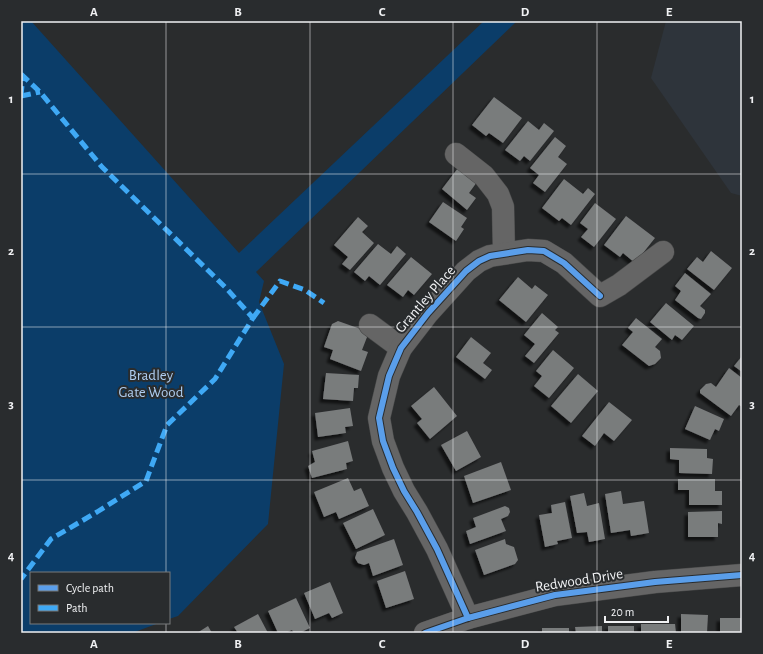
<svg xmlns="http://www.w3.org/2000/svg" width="763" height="654" viewBox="0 0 763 654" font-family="'Alegreya Sans',sans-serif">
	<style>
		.built { fill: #2e343b }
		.green { fill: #0b3d69 }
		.building { fill: #797b7c; filter: url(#shadow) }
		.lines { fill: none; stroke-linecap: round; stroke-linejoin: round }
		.minor-casing { stroke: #474848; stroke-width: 23 }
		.minor { stroke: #656565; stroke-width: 22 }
		.quiet { stroke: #3fa9f5; stroke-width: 5; stroke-dasharray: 10 5; stroke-linecap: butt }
		.cycleway-casing { stroke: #292c2e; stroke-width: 8 }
		.cycleway { stroke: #5a9eea; stroke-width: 6 }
		.grid { fill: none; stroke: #f0f1f3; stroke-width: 1; stroke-opacity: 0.55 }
		.labels { text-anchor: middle; stroke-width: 4; stroke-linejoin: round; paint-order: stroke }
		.street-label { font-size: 15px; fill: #f0f1f3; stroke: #292c2e }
		.park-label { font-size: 15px; fill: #aeccee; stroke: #292c2e }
		.neatline { fill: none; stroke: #f0f1f3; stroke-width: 1.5 }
		.grid-label { font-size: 13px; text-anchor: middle; font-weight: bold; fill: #f0f1f3 }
	</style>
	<defs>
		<filter id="shadow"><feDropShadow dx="-3.5" dy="3.5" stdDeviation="1" flood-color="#0009"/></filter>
	</defs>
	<rect width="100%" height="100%" fill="#2a2c2d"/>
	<polygon class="built" points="666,21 742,21 742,196 731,193 651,78"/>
	<polygon class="green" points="21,21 31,21 239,253 484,21 517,21 256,272 264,281 259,302 284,364 268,524 178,616 169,619 169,573 31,573 31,623 159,623 132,633 21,633"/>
	<g class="building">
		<polygon points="494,97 522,118 503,143 489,133 486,136 472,125"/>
		<polygon points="528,121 539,130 544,123 554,131 530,161 524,156 520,161 505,150"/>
		<polygon points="555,137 566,146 558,157 567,164 545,192 533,183 539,175 530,168"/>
		<polygon points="458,168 477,182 469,193 476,198 467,210 442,189"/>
		<polygon points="564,179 583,194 588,188 595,194 571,225 562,218 559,221 542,208"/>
		<polygon points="443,202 467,218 461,227 464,229 456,241 429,222"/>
		<polygon points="595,203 616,219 594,247 581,237 588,229 580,223"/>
		<polygon points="626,216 655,238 635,263 623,253 620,257 604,245"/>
		<polygon points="358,217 368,226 362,232 374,243 350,270 342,264 348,257 334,245"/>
		<polygon points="378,244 391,254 397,246 406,254 380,285 369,276 365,281 354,272"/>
		<polygon points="711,251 732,268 714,290 687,269 697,257 703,262"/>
		<polygon points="411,257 432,274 414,295 408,290 403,297 387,285"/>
		<polygon points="685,273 711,294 700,306 705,310 705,313 701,319 698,318 675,300 681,291 675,286"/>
		<polygon points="518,277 532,289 535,285 548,295 526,322 499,300"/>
		<polygon points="666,303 694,326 682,340 675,335 672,340 650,322"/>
		<polygon points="542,313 558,327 555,330 559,333 534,363 525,356 535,344 524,335"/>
		<polygon points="636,318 662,339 655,347 660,351 661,358 655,364 649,366 622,345 633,332 628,328"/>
		<polygon points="338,321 369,332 362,350 368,352 361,371 330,359 333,350 324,347 332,324"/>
		<polygon points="471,337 491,353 483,363 492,370 485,379 456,357"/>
		<polygon points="553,350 574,368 549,398 534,386 542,376 536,371"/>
		<polygon points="742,356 742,372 734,366"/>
		<polygon points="729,368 742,378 742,407 739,405 731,416 700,393 700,390 706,384 711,383 716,387"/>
		<polygon points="326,373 359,375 358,388 354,388 353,401 323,399"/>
		<polygon points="578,374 598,391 571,423 551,406"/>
		<polygon points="434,387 457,416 430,439 417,423 422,419 411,406"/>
		<polygon points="609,402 632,420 614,441 604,433 595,446 582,436"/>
		<polygon points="695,406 724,419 719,431 715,429 710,440 685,429"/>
		<polygon points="350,408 353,426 345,427 346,433 318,437 315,413"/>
		<polygon points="467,431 481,457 456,471 441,445"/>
		<polygon points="348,441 353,461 346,463 347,469 312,478 308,466 315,462 312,451"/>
		<polygon points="670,448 707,449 707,458 713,459 712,474 679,473 679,460 670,459"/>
		<polygon points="501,462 511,490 473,503 464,476"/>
		<polygon points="348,478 354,491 361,488 369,506 339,519 336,512 324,517 314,492"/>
		<polygon points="678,479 715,479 715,491 722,491 722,505 689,505 689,490 678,490"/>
		<polygon points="621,491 623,504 644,501 649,533 631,536 630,530 611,533 605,494"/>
		<polygon points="584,493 587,506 599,503 605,539 589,542 587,532 577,533 570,496"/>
		<polygon points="565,502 572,538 557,541 558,544 545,547 539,515 552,513 551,505"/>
		<polygon points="505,506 509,508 510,512 508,516 501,519 506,531 470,544 466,531 476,527 473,518"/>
		<polygon points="373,509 385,535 356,549 343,523"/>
		<polygon points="722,511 722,524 718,523 718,537 688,537 688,512"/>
		<polygon points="394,539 403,565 373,576 369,563 364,565 358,563 355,558 357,552"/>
		<polygon points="505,539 506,544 514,547 518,560 515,564 484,575 475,550"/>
		<polygon points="405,571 414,599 386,608 377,581"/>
		<polygon points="330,582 343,613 332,618 329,613 315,619 304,593"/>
		<polygon points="296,598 310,628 300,633 294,633 292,630 285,633 278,633 268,611"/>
		<polygon points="258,614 268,633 238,633 234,627"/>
		<polygon points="681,614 708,615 707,633 681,633"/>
		<rect x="720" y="618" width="22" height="15"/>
		<polygon points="641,624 675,624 676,633 641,633"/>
		<polygon points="208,626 212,633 197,633"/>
		<polygon points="602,626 602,633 576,633 575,627"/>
		<rect x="608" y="626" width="26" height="7"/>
		<rect x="542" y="628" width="27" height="5"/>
	</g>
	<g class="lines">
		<defs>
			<g id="minor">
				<polyline points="456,154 484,176 498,194 503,207 504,253"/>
				<polyline points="370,325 401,348"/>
				<polyline points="468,618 437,549 417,512 404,491 393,468 383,441 379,418 389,376 401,348 428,313 466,271 479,261 490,256 528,250 544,251 564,263 600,296 619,285 663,252"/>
				<polyline points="425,633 468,618 555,595 655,582 742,575"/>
			</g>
		</defs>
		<use href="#minor" class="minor-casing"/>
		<use href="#minor" class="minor"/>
		<g class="quiet">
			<polyline points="21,74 40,92 102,167 226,288 253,318 215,379 167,425 146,481 97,512 51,539 21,579"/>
			<polyline points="21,96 23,75"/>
			<polyline points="21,96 40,92"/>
			<polyline points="253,318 280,281 305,290 324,303"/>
		</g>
		<defs>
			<g id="cycleway">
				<polyline points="468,618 437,549 417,512 404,491 393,468 383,441 379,418 389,376 401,348 428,313 466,271 479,261 490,256 528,250 544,251 564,263 600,296"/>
				<polyline points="425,633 468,618 555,595 655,582 742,575"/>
			</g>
		</defs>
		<use href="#cycleway" class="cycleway-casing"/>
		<use href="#cycleway" class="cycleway"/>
	</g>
	<path class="grid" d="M166,21v552M310,21v612M453,21v612M597,21v612M21,174h721M21,327h721M21,480h721M166,623v10"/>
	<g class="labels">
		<g class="street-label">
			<text transform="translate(425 299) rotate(-49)" y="5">Grantley Place</text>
			<text transform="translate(579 580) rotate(-9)" y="5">Redwood Drive</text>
		</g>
		<g class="park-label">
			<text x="151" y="380">Bradley<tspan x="151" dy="17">Gate Wood</tspan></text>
		</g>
	</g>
	<rect width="763" height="654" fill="none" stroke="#292c2e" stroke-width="44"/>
	<rect x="30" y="572" width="140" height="52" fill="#292c2e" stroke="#797b7d"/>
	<rect x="38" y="585" width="20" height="6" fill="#5a9eea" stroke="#797b7d"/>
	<text x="66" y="592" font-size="12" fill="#f0f1f3">Cycle path</text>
	<rect x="38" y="605" width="20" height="6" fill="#3fa9f5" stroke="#797b7d"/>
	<text x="66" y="612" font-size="12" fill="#f0f1f3">Path</text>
	<path d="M605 616v6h63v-6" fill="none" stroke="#f0f1f3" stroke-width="2"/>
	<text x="611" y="616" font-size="12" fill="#f0f1f3" stroke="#292c2e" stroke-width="3" paint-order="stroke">20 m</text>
	<rect x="22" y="22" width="719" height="610" class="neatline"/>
	<g class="grid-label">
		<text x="94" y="16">A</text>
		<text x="238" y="16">B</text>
		<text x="382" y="16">C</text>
		<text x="525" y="16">D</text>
		<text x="669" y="16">E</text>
		<text x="11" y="103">1</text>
		<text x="752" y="103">1</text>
		<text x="11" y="255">2</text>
		<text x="752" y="255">2</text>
		<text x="11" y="408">3</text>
		<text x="752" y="408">3</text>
		<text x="11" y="560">4</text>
		<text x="752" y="560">4</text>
		<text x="94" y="648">A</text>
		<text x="238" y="648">B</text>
		<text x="382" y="648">C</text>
		<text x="525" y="648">D</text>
		<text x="669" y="648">E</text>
	</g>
</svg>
